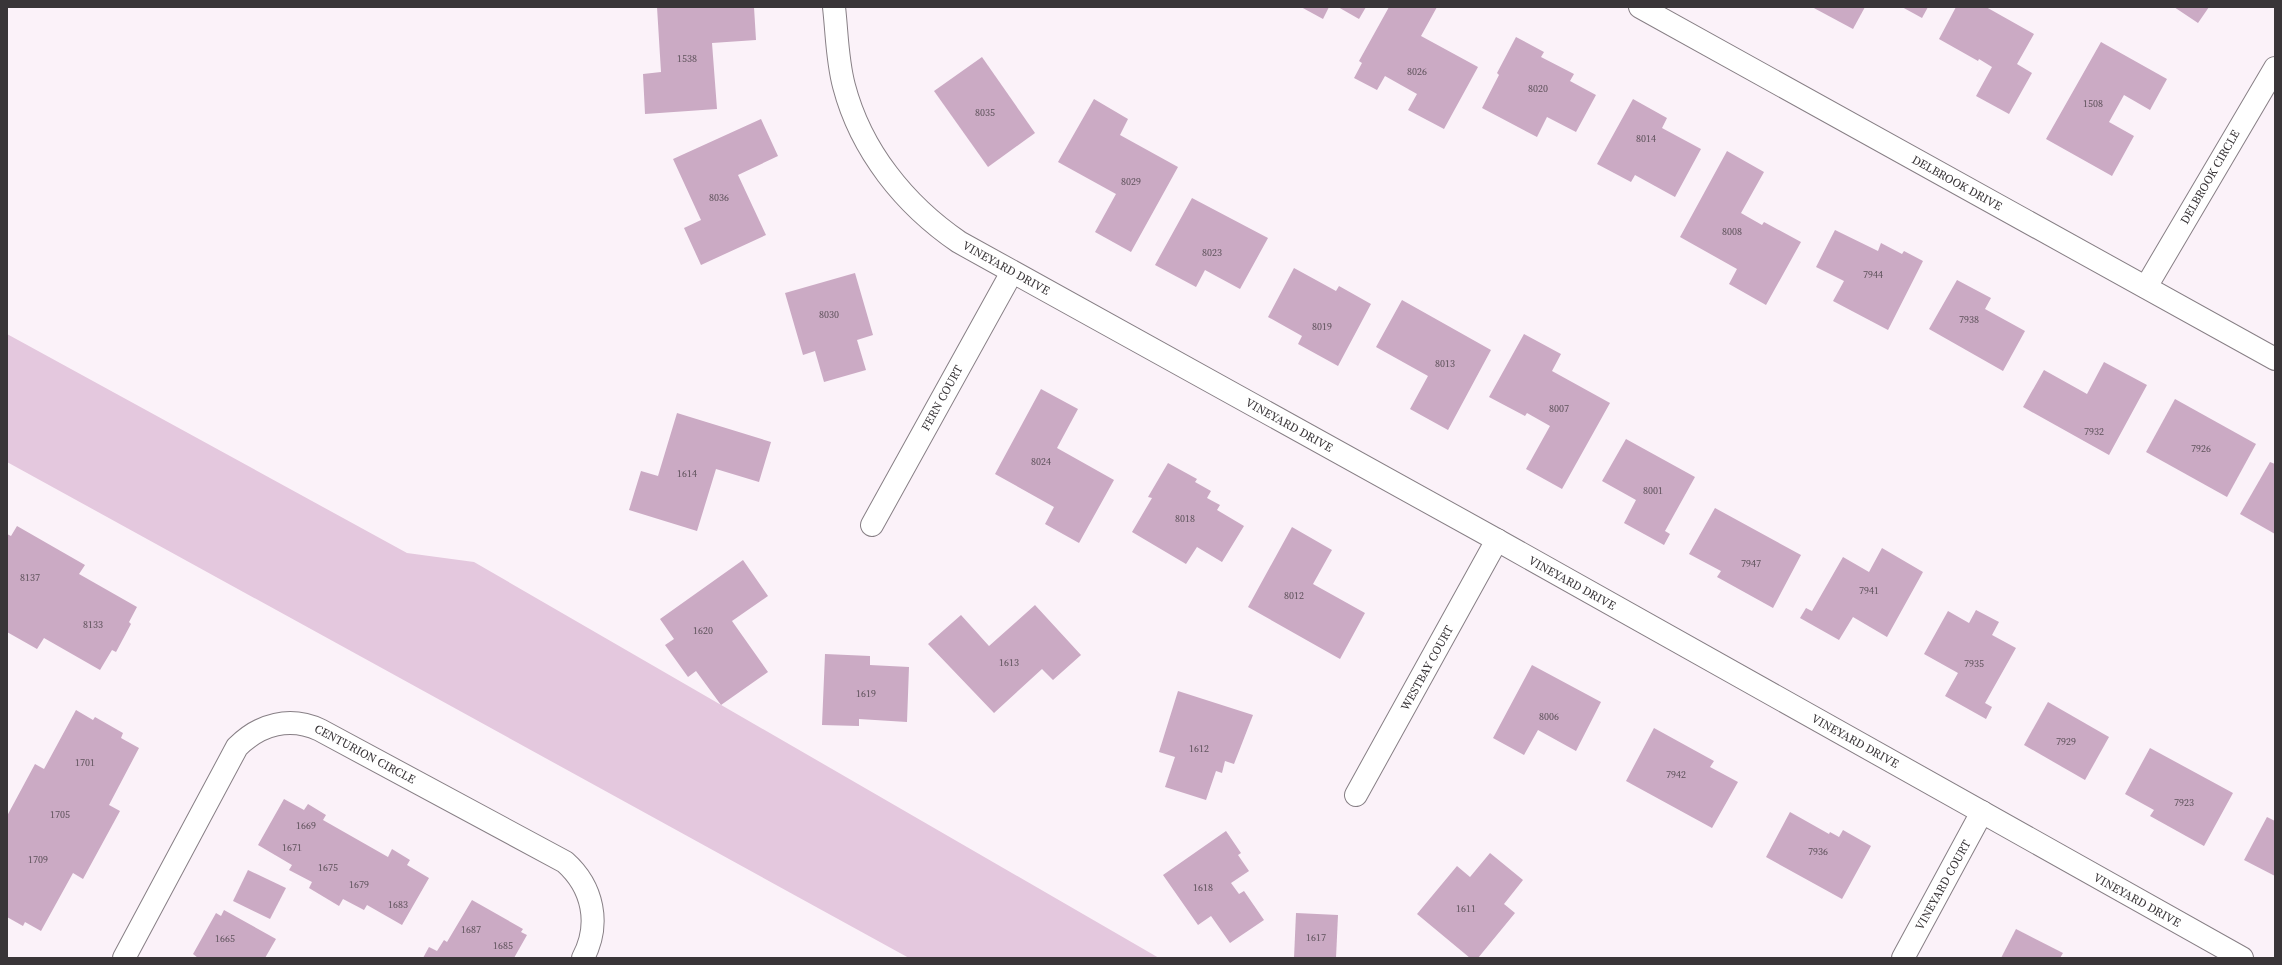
<svg xmlns="http://www.w3.org/2000/svg" width="2282" height="965" viewBox="0 0 2282 965" font-family="'Source Serif 4',serif">
	<style>
		.green { fill: #e4c8de }
		.building { fill: #cbaac4 }
		.lines { fill: none; stroke-linecap: round; stroke-linejoin: round }
		.minor-casing { stroke: #877f85; stroke-width: 24 }
		.minor { stroke: #fff; stroke-width: 22 }
		.labels { text-anchor: middle; stroke-width: 3; stroke-linejoin: round; paint-order: stroke }
		.number-label { font-size: 10px; fill: #5e525b }
		.street-label { font-size: 12px; fill: #393538; stroke: #fff }
	</style>
	<rect width="100%" height="100%" fill="#fbf2f9"/>
	<polygon class="green" points="7,334 407,553 474,562 1159,958 909,958 7,462"/>
	<g class="building">
		<polygon points="657,7 754,7 756,40 712,43 717,109 645,114 643,74 661,72"/>
		<polygon points="1301,7 1329,7 1323,19"/>
		<polygon points="1338,7 1366,7 1359,19"/>
		<polygon points="1389,7 1437,7 1421,36 1478,67 1444,129 1408,110 1417,94 1385,76 1377,90 1354,78 1362,63 1359,61"/>
		<polygon points="1812,7 1865,7 1853,29"/>
		<polygon points="1902,7 1928,7 1922,18"/>
		<polygon points="1956,7 1986,7 2034,34 2017,64 2032,73 2009,114 1976,96 1992,67 1979,59 1978,61 1939,39"/>
		<polygon points="2174,7 2209,7 2198,23"/>
		<polygon points="1516,37 1544,52 1541,57 1574,74 1570,81 1596,95 1576,132 1547,117 1537,137 1482,108 1499,75 1497,73"/>
		<polygon points="2101,42 2167,79 2150,110 2124,95 2109,122 2134,136 2112,176 2046,139"/>
		<polygon points="982,57 1035,133 988,167 934,91"/>
		<polygon points="1094,99 1128,119 1120,135 1178,167 1131,252 1095,232 1116,194 1058,162"/>
		<polygon points="1633,99 1667,118 1662,128 1701,149 1675,197 1635,175 1631,182 1597,164"/>
		<polygon points="761,119 778,156 738,175 766,235 701,265 684,228 701,220 673,159"/>
		<polygon points="1727,151 1764,172 1741,213 1762,225 1764,222 1801,242 1766,305 1729,284 1737,269 1680,237"/>
		<polygon points="1192,198 1268,238 1240,289 1205,270 1196,287 1155,265"/>
		<polygon points="1835,230 1878,251 1881,243 1902,254 1904,251 1923,261 1888,330 1833,301 1844,281 1816,267"/>
		<polygon points="1294,268 1336,291 1339,286 1371,304 1338,366 1298,344 1302,336 1268,317"/>
		<polygon points="855,273 873,335 857,340 866,370 824,382 815,351 803,355 785,293"/>
		<polygon points="1957,280 1991,298 1985,309 2025,331 2003,371 1929,329"/>
		<polygon points="1402,300 1491,350 1448,430 1410,409 1428,376 1376,347"/>
		<polygon points="1524,334 1561,354 1552,371 1610,403 1562,489 1526,469 1550,426 1527,413 1525,416 1489,397"/>
		<polygon points="2104,362 2147,385 2109,455 2023,407 2044,370 2087,394"/>
		<polygon points="1041,389 1078,409 1057,448 1114,480 1079,543 1045,524 1054,507 995,474"/>
		<polygon points="2175,399 2256,444 2227,497 2146,452"/>
		<polygon points="677,413 771,442 759,482 716,469 697,531 629,510 641,471 658,476"/>
		<polygon points="1626,439 1695,477 1665,531 1670,534 1664,545 1624,523 1636,500 1602,481"/>
		<polygon points="2270,462 2275,464 2275,534 2240,514"/>
		<polygon points="1168,463 1197,479 1195,482 1211,491 1207,498 1220,505 1217,510 1244,526 1222,562 1197,547 1186,564 1132,532 1152,498 1148,497"/>
		<polygon points="1715,508 1801,555 1773,608 1717,577 1721,571 1689,554"/>
		<polygon points="17,526 85,565 79,574 137,607 129,622 131,624 116,652 112,650 100,670 44,638 37,649 7,632 7,534 11,536"/>
		<polygon points="1292,527 1332,550 1313,584 1365,613 1340,659 1248,607"/>
		<polygon points="1882,548 1923,572 1887,637 1853,617 1839,640 1800,618 1806,608 1812,611 1843,557 1869,572"/>
		<polygon points="743,560 768,596 732,621 768,672 721,705 696,671 688,677 665,645 674,639 660,619"/>
		<polygon points="1035,605 1081,655 1053,680 1042,669 994,713 928,644 961,615 989,646"/>
		<polygon points="1976,610 1999,622 1992,635 2016,648 1985,703 1992,707 1986,719 1945,696 1958,673 1924,654 1948,611 1969,623"/>
		<polygon points="825,654 870,656 870,665 909,667 907,722 859,719 859,726 822,725"/>
		<polygon points="1532,665 1601,702 1576,751 1538,730 1524,755 1493,738"/>
		<polygon points="1178,691 1253,715 1234,764 1225,761 1222,773 1216,771 1206,800 1165,787 1175,757 1159,752"/>
		<polygon points="2048,702 2109,737 2085,780 2024,745"/>
		<polygon points="76,710 93,720 95,717 123,733 121,738 139,748 109,805 120,811 83,879 73,873 41,931 25,922 23,926 7,917 7,816 35,764 44,769"/>
		<polygon points="1654,728 1714,761 1710,767 1738,782 1712,828 1626,781"/>
		<polygon points="2150,748 2233,793 2204,846 2150,816 2154,810 2125,794"/>
		<polygon points="284,799 304,810 308,804 326,815 323,820 388,857 392,849 410,860 407,865 429,878 402,925 367,905 364,910 343,899 339,906 309,888 312,882 289,870 292,865 258,845"/>
		<polygon points="1790,812 1829,834 1830,832 1839,837 1843,830 1871,846 1842,899 1766,857"/>
		<polygon points="2267,817 2275,821 2275,876 2244,860"/>
		<polygon points="1226,831 1241,853 1238,855 1249,871 1231,883 1239,894 1244,891 1264,920 1230,943 1211,916 1198,925 1163,875"/>
		<polygon points="1490,853 1523,880 1504,904 1515,913 1478,958 1470,958 1417,914 1457,866 1470,877"/>
		<polygon points="248,870 286,888 270,919 233,901"/>
		<polygon points="472,900 523,929 521,932 527,935 514,958 423,958 429,947 437,951 444,940 447,942"/>
		<polygon points="224,910 276,939 265,958 198,958 193,954 216,913 221,916"/>
		<polygon points="1296,913 1338,915 1336,958 1294,958"/>
		<polygon points="2016,929 2063,953 2060,958 2001,958"/>
	</g>
	<g class="lines">
		<defs>
			<g id="minor">
				<path d="M834,7c3,26 3,53 10,79 17,65 61,119 115,156l538,298 745,418"/>
				<polyline points="1640,7 2275,359"/>
				<polyline points="2146,287 2275,68"/>
				<polyline points="872,525 1012,272"/>
				<polyline points="1356,795 1497,540"/>
				<path d="M124,958l113,-211c23,-23 53,-31 83,-17l245,132c28,25 36,62 18,96"/>
				<polyline points="1903,958 1982,812"/>
			</g>
		</defs>
		<use href="#minor" class="minor-casing"/>
		<use href="#minor" class="minor"/>
	</g>
	<g class="labels">
		<g class="number-label">
			<text x="687" y="62">1538</text>
			<text x="1417" y="75">8026</text>
			<text x="1538" y="92">8020</text>
			<text x="2093" y="107">1508</text>
			<text x="985" y="116">8035</text>
			<text x="1646" y="142">8014</text>
			<text x="1131" y="185">8029</text>
			<text x="719" y="201">8036</text>
			<text x="1732" y="235">8008</text>
			<text x="1212" y="256">8023</text>
			<text x="1873" y="278">7944</text>
			<text x="829" y="318">8030</text>
			<text x="1969" y="323">7938</text>
			<text x="1322" y="330">8019</text>
			<text x="1445" y="367">8013</text>
			<text x="1559" y="412">8007</text>
			<text x="2094" y="435">7932</text>
			<text x="2201" y="452">7926</text>
			<text x="1041" y="465">8024</text>
			<text x="687" y="477">1614</text>
			<text x="1653" y="494">8001</text>
			<text x="1185" y="522">8018</text>
			<text x="1751" y="567">7947</text>
			<text x="30" y="581">8137</text>
			<text x="1869" y="594">7941</text>
			<text x="1294" y="599">8012</text>
			<text x="93" y="628">8133</text>
			<text x="703" y="634">1620</text>
			<text x="1009" y="666">1613</text>
			<text x="1974" y="667">7935</text>
			<text x="866" y="697">1619</text>
			<text x="1549" y="720">8006</text>
			<text x="2066" y="745">7929</text>
			<text x="1199" y="752">1612</text>
			<text x="85" y="766">1701</text>
			<text x="1676" y="778">7942</text>
			<text x="2184" y="806">7923</text>
			<text x="60" y="818">1705</text>
			<text x="306" y="829">1669</text>
			<text x="292" y="851">1671</text>
			<text x="1818" y="855">7936</text>
			<text x="38" y="863">1709</text>
			<text x="328" y="871">1675</text>
			<text x="359" y="888">1679</text>
			<text x="1203" y="891">1618</text>
			<text x="398" y="908">1683</text>
			<text x="1466" y="912">1611</text>
			<text x="471" y="933">1687</text>
			<text x="1316" y="941">1617</text>
			<text x="225" y="942">1665</text>
			<text x="503" y="949">1685</text>
		</g>
		<g class="street-label">
			<text transform="translate(2210 177) rotate(-60)" y="4">DELBROOK CIRCLE</text>
			<text transform="translate(1957 183) rotate(29)" y="4">DELBROOK DRIVE</text>
			<text transform="translate(1006 268) rotate(29)" y="4">VINEYARD DRIVE</text>
			<text transform="translate(942 398) rotate(-61)" y="4">FERN COURT</text>
			<text transform="translate(1289 425) rotate(29)" y="4">VINEYARD DRIVE</text>
			<text transform="translate(1572 583) rotate(29)" y="4">VINEYARD DRIVE</text>
			<text transform="translate(1427 668) rotate(-61)" y="4">WESTBAY COURT</text>
			<text transform="translate(1855 741) rotate(29)" y="4">VINEYARD DRIVE</text>
			<text transform="translate(365 754) rotate(28)" y="4">CENTURION CIRCLE</text>
			<text transform="translate(1943 885) rotate(-61)" y="4">VINEYARD COURT</text>
			<text transform="translate(2137 900) rotate(29)" y="4">VINEYARD DRIVE</text>
		</g>
	</g>
	<rect width="2282" height="965" fill="none" stroke="#393538" stroke-width="16"/>
</svg>
